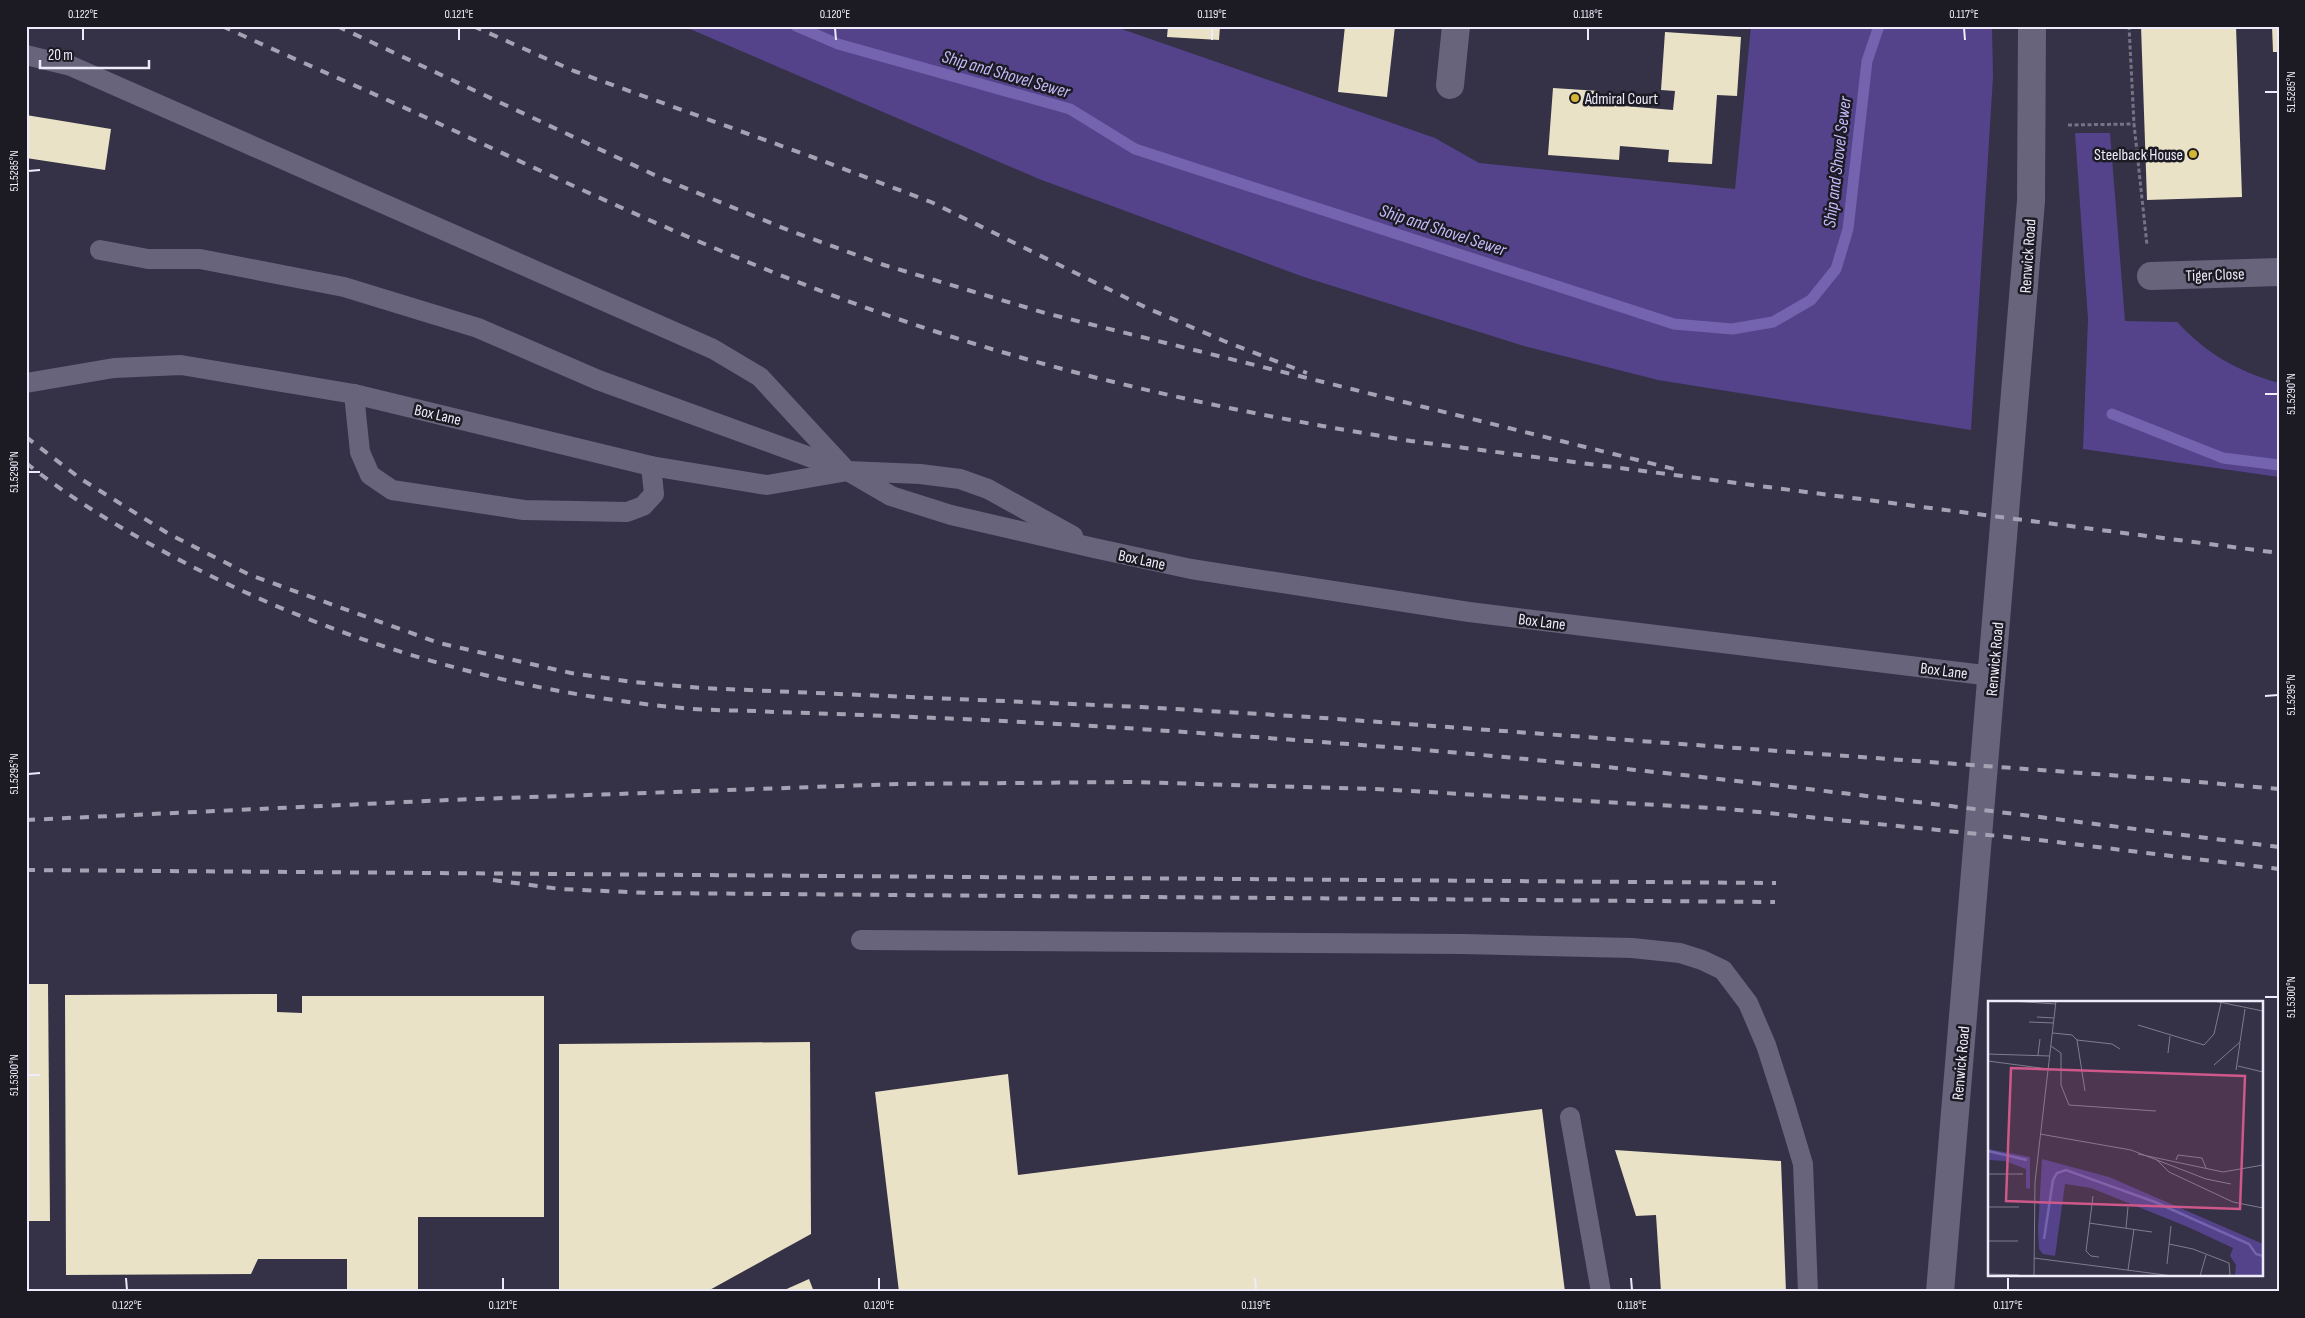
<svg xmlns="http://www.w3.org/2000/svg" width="2305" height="1318" viewBox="0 0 2305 1318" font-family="'Sofia Sans Condensed',sans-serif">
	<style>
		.green { fill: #54438b }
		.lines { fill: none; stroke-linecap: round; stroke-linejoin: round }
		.stream { stroke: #7463af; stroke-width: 11 }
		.building { fill: #e9e2c6 }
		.path { stroke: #777386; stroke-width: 3; stroke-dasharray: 4 2.5; stroke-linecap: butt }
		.service { stroke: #68647c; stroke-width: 20 }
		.minor { stroke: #68647c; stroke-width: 28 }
		.tertiary { stroke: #68647c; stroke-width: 28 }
		.rail { stroke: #a5a3b3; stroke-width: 4; stroke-dasharray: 9 9; stroke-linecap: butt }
		.ticks { fill: none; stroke: #eeecfa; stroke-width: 2 }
		.poi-dot { fill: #d5b534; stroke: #1c1b24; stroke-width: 2 }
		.labels { text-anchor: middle; stroke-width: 5; stroke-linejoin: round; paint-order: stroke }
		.poi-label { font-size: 16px; fill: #eeecfa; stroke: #1c1b24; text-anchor: start }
		.street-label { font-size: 16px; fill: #eeecfa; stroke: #1c1b24 }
		.water-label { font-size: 18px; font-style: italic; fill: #c5baf9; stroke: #1c1b24 }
		.inset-river { fill: none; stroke: #7463af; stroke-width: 2.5 }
		.inset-road { fill: none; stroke: #7f7c8e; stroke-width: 1 }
		.view { fill: #cf588b; fill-opacity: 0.15; stroke: #cf588b; stroke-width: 2.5 }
		.inset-edge { fill: none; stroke: #eeecfa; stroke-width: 2.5 }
		.neatline { fill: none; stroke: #eeecfa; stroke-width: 2 }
		.ticks-label { font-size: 12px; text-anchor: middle; fill: #eeecfa }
	</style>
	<rect width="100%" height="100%" fill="#353146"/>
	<g class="green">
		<polygon points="683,26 1113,26 1435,138 1479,163 1735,189 1751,26 1992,26 1993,77 1971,430 1658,380 1524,346 1304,277 1039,179"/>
		<path d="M2075,133h35l15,188 52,1c30,32 60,49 102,61v94l-196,-28 5,-130z"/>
	</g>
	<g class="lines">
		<g class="stream">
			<polyline points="796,26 838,44 1070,109 1135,149 1674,324 1732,329 1773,322 1811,300 1836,269 1848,229 1867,61 1879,26"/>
			<polyline points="2112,414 2223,458 2279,465"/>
		</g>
	</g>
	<g class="building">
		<polygon points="1168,26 1220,26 1219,40 1167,37"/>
		<polygon points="1345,26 1395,26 1387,97 1338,92"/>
		<polygon points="2141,26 2236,26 2242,197 2147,200"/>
		<polygon points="2272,26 2279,26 2279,52 2273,52"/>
		<polygon points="1665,32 1741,37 1737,96 1717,95 1712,164 1668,162 1669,150 1620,146 1619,160 1548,155 1553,88 1599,91 1598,99 1624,102 1624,106 1673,110 1675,91 1661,90"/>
		<polygon points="26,115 111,129 105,170 26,158"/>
		<polygon points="26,984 48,984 50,1221 26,1221"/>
		<polygon points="277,994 277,1012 302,1013 302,996 544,996 544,1217 418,1217 418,1290 347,1290 347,1259 258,1259 251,1274 66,1275 65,995"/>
		<polygon points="810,1042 811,1234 706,1292 559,1292 559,1044"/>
		<polygon points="1008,1074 1018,1175 1542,1109 1565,1292 899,1292 875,1092"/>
		<polygon points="1615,1150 1781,1161 1786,1292 1661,1292 1656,1215 1636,1216"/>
		<polygon points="809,1279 814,1292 780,1292"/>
	</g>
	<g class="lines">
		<g class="path">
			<polyline points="2129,26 2134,124 2147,245"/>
			<polyline points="2068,125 2134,124"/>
		</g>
		<g class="service">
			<polyline points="26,55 71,66 713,349 760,377 846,470"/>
			<polyline points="100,250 148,259 200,259 344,287 478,328 598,380 848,471 891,496 951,515 1094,548 1191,569 1469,612 1992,676"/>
			<polyline points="26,383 114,368 181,365 354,394 651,466 767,485 848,471 920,474 960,479 988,489 1073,536"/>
			<polyline points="354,394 360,452 370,475 392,490 524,510 627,512 643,506 654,494 651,466"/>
			<polyline points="861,940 1463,944 1632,948 1680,953 1702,960 1723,970 1748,1003 1766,1045 1785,1104 1803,1164 1808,1292"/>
			<polyline points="1570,1117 1601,1292"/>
		</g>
		<g class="minor">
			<polyline points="1450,85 1456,26"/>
			<polyline points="2151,276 2279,272"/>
		</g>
		<polyline class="tertiary" points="1940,1292 2031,201 2032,26"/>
		<g class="rail">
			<path d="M222,26c67,31 135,60 203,91 167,78 334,157 509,214 156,51 316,84 477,110l868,112"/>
			<polyline points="337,26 661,178 788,230 884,265 1045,313 1682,471"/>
			<polyline points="473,26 574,71 815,158 931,202 1147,308 1224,341 1307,373"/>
			<polyline points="26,437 81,479 169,534 250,575 439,643 571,673 633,682 701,688 1141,707 1310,717 2164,779 2279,789"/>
			<path d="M26,463c52,41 109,74 167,104 153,78 318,125 489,141 30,3 62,2 93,4 69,2 139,5 209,8 143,7 286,18 429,29 289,24 577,62 866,98"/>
			<polyline points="26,820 448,800 898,784 1130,782 1374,789 1728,809 2048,841 2279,869"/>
			<polyline points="26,870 1776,883"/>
			<polyline points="493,880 560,889 649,893 1775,902"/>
		</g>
	</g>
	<path class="ticks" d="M83,28v12M459,28v12M835,28l1,12M1212,28v12M1588,28v12M1964,28l1,12M2265,92h13M28,171l12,-1M2265,394h13M28,472h12M2265,696l13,-1M28,774l12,-1M2265,997h13M28,1075h12M126,1278l1,12M503,1278v12M879,1278v12M1255,1278l1,12M1631,1278l1,12M2008,1278v12"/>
	<g class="poi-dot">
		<circle cx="1575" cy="98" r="5"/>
		<circle cx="2193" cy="154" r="5"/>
	</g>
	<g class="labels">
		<g class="poi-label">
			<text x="1585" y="104">Admiral Court</text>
			<text x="2183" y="160" text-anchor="end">Steelback House</text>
		</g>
		<g class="street-label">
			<text transform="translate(2027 256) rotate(-86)" y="6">Renwick Road</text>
			<text transform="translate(2215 274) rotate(-2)" y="6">Tiger Close</text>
			<text transform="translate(438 414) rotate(13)" y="6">Box Lane</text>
			<text transform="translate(1142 559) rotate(12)" y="6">Box Lane</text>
			<text transform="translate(1542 621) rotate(7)" y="6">Box Lane</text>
			<text transform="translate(1994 659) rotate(-85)" y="6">Renwick Road</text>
			<text transform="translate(1944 670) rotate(7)" y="6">Box Lane</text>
			<text transform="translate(1960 1063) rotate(-85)" y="6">Renwick Road</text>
		</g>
		<g class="water-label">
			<text transform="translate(1006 74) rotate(16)" y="6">Ship and Shovel Sewer</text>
			<text transform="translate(1837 162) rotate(-83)" y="6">Ship and Shovel Sewer</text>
			<text transform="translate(1443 230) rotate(18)" y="6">Ship and Shovel Sewer</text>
		</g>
	</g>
	<g transform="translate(1988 1001)">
		<rect width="275" height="275" fill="#353146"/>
		<path d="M0,148l42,8v32l-4,-1v-19l-21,-8 -17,-1zM54,158l67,18 154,67v32h-28l1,-11 -6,-9 3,-8 -45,-21 -97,-39 -26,-4 -10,72 -12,-2 -4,-5 -1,-20z" fill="#54438b"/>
		<path class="inset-river" d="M0,150l39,9M56,238l9,-59 4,-7 9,-3 89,32 94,42 7,10 7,2"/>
		<path class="inset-road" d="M23,0l45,3M226,0l49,10M49,16l17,1M41,21l25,1M150,24l66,20 10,-11 7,-31M65,32l19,2 5,5 8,51M89,39l35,4 8,5M63,45l10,7v32l8,20 87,6M180,52l2,-17M0,53l62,2M50,54l2,-16M0,60l60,8M226,64l26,-23 5,-33M250,65l25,6M248,69l4,-27M52,133l91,16 75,29 25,5M150,153l85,18 40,-7M168,158l13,13 64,30 30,6M188,159l2,-5 24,3 4,10M0,173h35M105,195l-7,55 5,5 8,1M0,206h31M101,222l63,9M138,227l2,-21M0,240h30M181,243l24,5 36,14 1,12M46,257l139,18M179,263l4,-38M140,269l6,-41M0,273l31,1M46,275l1,-94 21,-181M212,275l6,-21"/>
		<path class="view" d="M23,67l234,8 -5,133 -234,-8z"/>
		<rect width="275" height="275" class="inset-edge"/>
	</g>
	<rect width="2305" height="1318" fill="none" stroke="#1c1b24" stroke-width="55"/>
	<path d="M40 60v8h109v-8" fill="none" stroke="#eeecfa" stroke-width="2.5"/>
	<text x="48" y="60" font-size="15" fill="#eeecfa" stroke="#1c1b24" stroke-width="4" paint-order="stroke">20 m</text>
	<rect x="28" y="28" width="2250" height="1262" class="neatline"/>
	<g class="ticks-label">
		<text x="83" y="18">0.122°E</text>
		<text x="459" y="18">0.121°E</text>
		<text x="835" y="18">0.120°E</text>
		<text x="1212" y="18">0.119°E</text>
		<text x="1588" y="18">0.118°E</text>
		<text x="1964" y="18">0.117°E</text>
		<text transform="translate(2291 92) rotate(-90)" y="4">51.5285°N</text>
		<text transform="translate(14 171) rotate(-90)" y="4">51.5285°N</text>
		<text transform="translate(2291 394) rotate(-90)" y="4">51.5290°N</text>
		<text transform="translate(14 472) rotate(-90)" y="4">51.5290°N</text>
		<text transform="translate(2291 695) rotate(-90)" y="4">51.5295°N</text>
		<text transform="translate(14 774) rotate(-90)" y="4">51.5295°N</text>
		<text transform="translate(2291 997) rotate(-90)" y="4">51.5300°N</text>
		<text transform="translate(14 1075) rotate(-90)" y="4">51.5300°N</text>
		<text x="127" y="1309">0.122°E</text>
		<text x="503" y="1309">0.121°E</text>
		<text x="879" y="1309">0.120°E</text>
		<text x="1256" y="1309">0.119°E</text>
		<text x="1632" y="1309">0.118°E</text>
		<text x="2008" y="1309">0.117°E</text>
	</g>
</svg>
